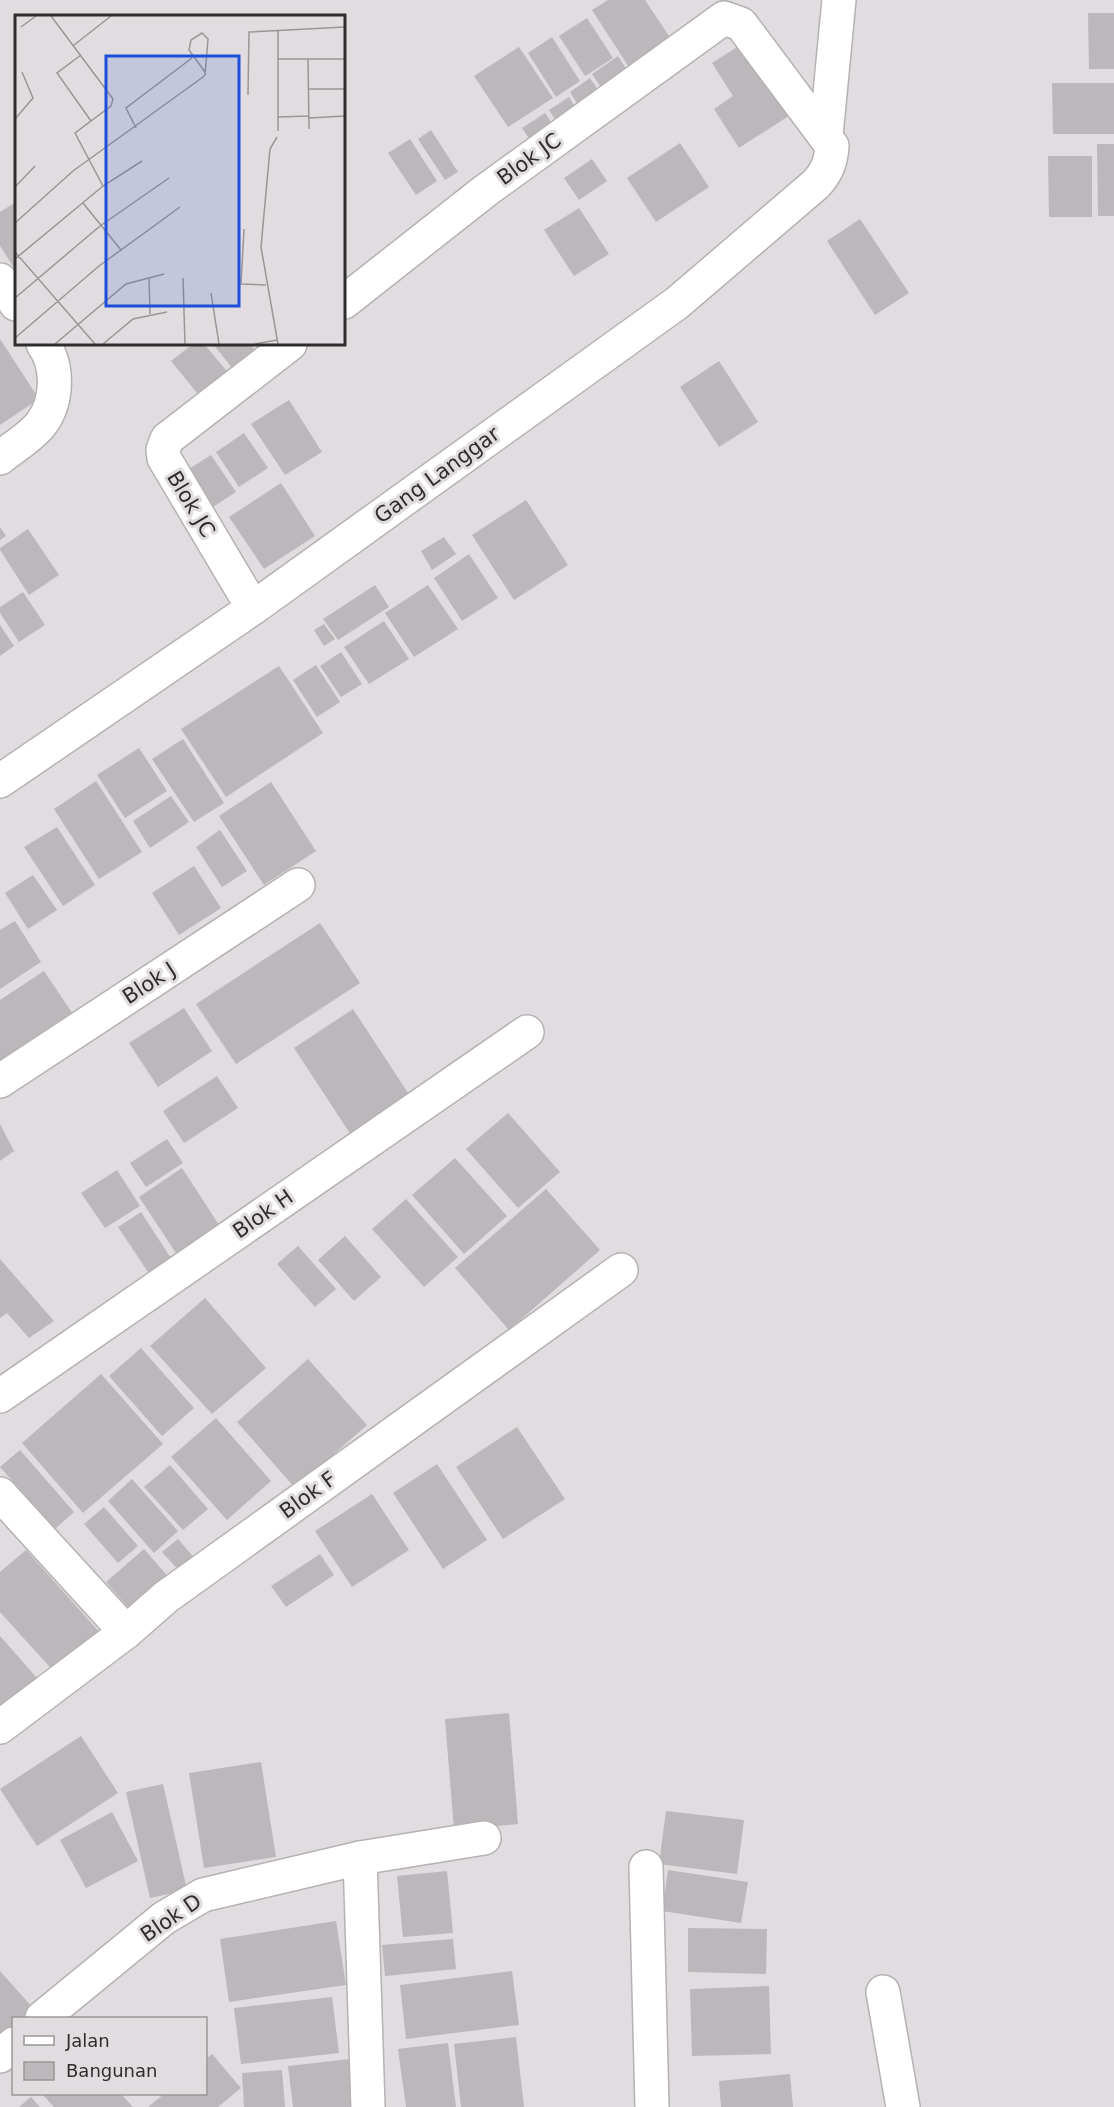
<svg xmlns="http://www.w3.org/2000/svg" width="1114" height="2107" viewBox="0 0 1114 2107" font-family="'DejaVu Sans',sans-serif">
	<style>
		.building { fill: #bbb7ba }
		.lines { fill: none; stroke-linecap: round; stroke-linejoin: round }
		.street-casing { stroke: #b5b1b4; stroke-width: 36 }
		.street { stroke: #fff; stroke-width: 33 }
		.labels { text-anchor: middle; stroke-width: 6; stroke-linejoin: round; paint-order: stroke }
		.street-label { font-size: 21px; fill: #2e2d2e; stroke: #e1dcdf }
		.inset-road { fill: none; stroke: #999698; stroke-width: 1.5 }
		.view { fill: #1d4ed8; fill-opacity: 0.15; stroke: #1d4ed8; stroke-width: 3 }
		.inset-edge { fill: none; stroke: #2e2d2e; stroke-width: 3 }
	</style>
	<rect width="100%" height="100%" fill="#e1dcdf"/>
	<g class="building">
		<polygon points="608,0 645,0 677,48 634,75 592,10"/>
		<polygon points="1088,13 1114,13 1114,69 1089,69"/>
		<polygon points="587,18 613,58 585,76 559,36"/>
		<polygon points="552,37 580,81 556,97 528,53"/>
		<polygon points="748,40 801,108 739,148 714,109 733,96 712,63"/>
		<polygon points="519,47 553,98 508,127 474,76"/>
		<polygon points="618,56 633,80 607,96 592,74"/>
		<polygon points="590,78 604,99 583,113 570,92"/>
		<polygon points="1052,83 1114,83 1114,134 1053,134"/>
		<polygon points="569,97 579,113 559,126 549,110"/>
		<polygon points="545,113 560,135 537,150 522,128"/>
		<polygon points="431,130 458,172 445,180 418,139"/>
		<polygon points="410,139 437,181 416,195 388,153"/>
		<polygon points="680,143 709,187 656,222 627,178"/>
		<polygon points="1097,144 1114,144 1114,216 1098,216"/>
		<polygon points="1048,156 1092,156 1092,217 1049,217"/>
		<polygon points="592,159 607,181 579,200 564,178"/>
		<polygon points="16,202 16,271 0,246 0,212"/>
		<polygon points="579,208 609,254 574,276 544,230"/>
		<polygon points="860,219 909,293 875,315 827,241"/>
		<polygon points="0,339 39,399 0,425"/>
		<polygon points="193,344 204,344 231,376 202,399 171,361"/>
		<polygon points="213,344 250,344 263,361 241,379"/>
		<polygon points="719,361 758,422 719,447 680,387"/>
		<polygon points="289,400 322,452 285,475 251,424"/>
		<polygon points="244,433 268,468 239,487 216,452"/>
		<polygon points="211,455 236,492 213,507 189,469"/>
		<polygon points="281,483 315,536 264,569 229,517"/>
		<polygon points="526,500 568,565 514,600 472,535"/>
		<polygon points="0,527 6,536 0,540"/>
		<polygon points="28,529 59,575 29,595 0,550 0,548"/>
		<polygon points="444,537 456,554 432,570 421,551"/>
		<polygon points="469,554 498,598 462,621 434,578"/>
		<polygon points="375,585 389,607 338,640 323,619"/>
		<polygon points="428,585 458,629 414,657 385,613"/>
		<polygon points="23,592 45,625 19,642 0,613 0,607"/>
		<polygon points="384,621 409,659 369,684 344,647"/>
		<polygon points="324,624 335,639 324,646 314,630"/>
		<polygon points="0,625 14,646 0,656"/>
		<polygon points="341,652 362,684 341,697 320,666"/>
		<polygon points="316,665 340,702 317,717 293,680"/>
		<polygon points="279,666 323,733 226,797 181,729"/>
		<polygon points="183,739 224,803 194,822 152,759"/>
		<polygon points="139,748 167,791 125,818 97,775"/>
		<polygon points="96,781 142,852 99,879 54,809"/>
		<polygon points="271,782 316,851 264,885 219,816"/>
		<polygon points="171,796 189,822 150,848 133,821"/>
		<polygon points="57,827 95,885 63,906 24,847"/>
		<polygon points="220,830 247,871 222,887 196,847"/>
		<polygon points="194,866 221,908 179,935 152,893"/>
		<polygon points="33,875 57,910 28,929 5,893"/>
		<polygon points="15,921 41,962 0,989 0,930"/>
		<polygon points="320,923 360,983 236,1064 196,1004"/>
		<polygon points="44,971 79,1023 0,1074 0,1000"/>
		<polygon points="184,1008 212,1051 158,1087 129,1043"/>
		<polygon points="353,1009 414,1102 355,1141 294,1048"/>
		<polygon points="217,1076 238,1108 184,1143 163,1111"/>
		<polygon points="508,1113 560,1172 518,1208 466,1149"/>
		<polygon points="0,1124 14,1151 0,1161"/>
		<polygon points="167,1139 183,1163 146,1187 130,1163"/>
		<polygon points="455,1158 507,1216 464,1254 412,1195"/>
		<polygon points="182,1168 221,1228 178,1256 139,1197"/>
		<polygon points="117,1170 140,1206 105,1228 81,1193"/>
		<polygon points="546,1189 600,1250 509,1330 455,1268"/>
		<polygon points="406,1199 458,1257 424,1287 372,1229"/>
		<polygon points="141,1212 174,1263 152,1278 118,1227"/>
		<polygon points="345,1236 381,1277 354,1301 318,1260"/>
		<polygon points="298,1246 336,1289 315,1307 277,1264"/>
		<polygon points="0,1259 54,1321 29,1338 7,1313 0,1318"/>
		<polygon points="205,1298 266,1368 212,1414 150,1346"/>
		<polygon points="141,1348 194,1408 162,1436 109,1376"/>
		<polygon points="308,1359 367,1425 295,1488 237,1422"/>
		<polygon points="101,1374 163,1444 83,1513 22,1443"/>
		<polygon points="216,1418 271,1481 227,1520 171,1457"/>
		<polygon points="517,1427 565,1499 503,1539 456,1467"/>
		<polygon points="20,1450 74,1512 55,1529 0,1467"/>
		<polygon points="437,1464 487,1540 443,1569 393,1493"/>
		<polygon points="170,1465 208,1509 183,1530 144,1487"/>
		<polygon points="132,1479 178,1531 154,1553 108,1501"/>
		<polygon points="372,1494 409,1550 352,1587 315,1531"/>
		<polygon points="104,1507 138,1546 118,1563 84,1524"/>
		<polygon points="178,1539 198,1562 183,1575 162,1552"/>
		<polygon points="144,1549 171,1580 133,1613 106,1582"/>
		<polygon points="26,1550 102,1635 57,1675 0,1612 0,1572"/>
		<polygon points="320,1554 334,1575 286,1607 271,1586"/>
		<polygon points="0,1636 44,1686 0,1724"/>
		<polygon points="509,1713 518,1824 454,1830 445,1719"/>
		<polygon points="81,1736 118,1793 37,1846 0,1789"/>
		<polygon points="261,1762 276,1857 204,1868 189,1773"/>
		<polygon points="163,1784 187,1890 150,1898 126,1792"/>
		<polygon points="666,1811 744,1820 737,1874 659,1864"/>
		<polygon points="112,1812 138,1861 86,1888 60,1840"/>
		<polygon points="668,1870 748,1882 741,1923 662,1911"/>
		<polygon points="447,1871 453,1933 403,1937 397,1876"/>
		<polygon points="336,1921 346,1985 229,2002 220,1939"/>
		<polygon points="688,1928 767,1929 766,1974 688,1972"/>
		<polygon points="453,1939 456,1969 385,1976 382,1945"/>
		<polygon points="0,1971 41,2017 14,2018 14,2041 0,2053"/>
		<polygon points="512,1971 519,2025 406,2039 400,1985"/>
		<polygon points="769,1986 771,2054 692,2056 690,1989"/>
		<polygon points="332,1997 339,2053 241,2064 234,2008"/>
		<polygon points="516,2037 524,2107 461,2107 454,2044"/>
		<polygon points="448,2043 456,2107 406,2107 398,2049"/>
		<polygon points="212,2054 241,2088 218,2107 148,2107 164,2094 206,2094 206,2059"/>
		<polygon points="350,2059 356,2107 293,2107 288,2066"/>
		<polygon points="282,2070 285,2107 244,2107 242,2073"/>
		<polygon points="790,2074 793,2107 721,2107 719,2081"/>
		<polygon points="42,2094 121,2094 133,2107 54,2107"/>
		<polygon points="31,2097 40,2107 19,2107"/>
	</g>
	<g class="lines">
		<defs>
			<g id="street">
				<polyline points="826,135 839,0"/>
				<polyline points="0,280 16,304"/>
				<path d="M0,458c12,-10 31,-21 41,-34 17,-22 18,-58 2,-80"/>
				<polyline points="253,608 164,458 163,450 167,439 290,344"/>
				<path d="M0,781l253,-173 424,-305 139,-119c11,-12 15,-22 16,-38l-91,-122 -17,-6 -239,173 -141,111"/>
				<polyline points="0,1081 298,885"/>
				<polyline points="0,1396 527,1032"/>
				<polyline points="0,1494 126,1632"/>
				<polyline points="0,1727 126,1632 166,1597 621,1270"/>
				<polyline points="360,1858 368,2107"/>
				<polyline points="646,1867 652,2107"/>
				<polyline points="883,1992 903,2107"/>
				<polyline points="42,2018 164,1918 203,1895 360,1858 484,1838"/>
				<polyline points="0,2056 14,2044"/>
			</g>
		</defs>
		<use href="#street" class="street-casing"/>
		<use href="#street" class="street"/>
	</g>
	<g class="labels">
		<g class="street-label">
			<text transform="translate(529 159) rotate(-36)" y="7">Blok JC</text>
			<text transform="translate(437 475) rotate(-36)" y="7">Gang Langgar</text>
			<text transform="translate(191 504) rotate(59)" y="7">Blok JC</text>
			<text transform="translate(149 983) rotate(-33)" y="7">Blok J</text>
			<text transform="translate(263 1214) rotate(-35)" y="7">Blok H</text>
			<text transform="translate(308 1495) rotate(-36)" y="7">Blok F</text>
			<text transform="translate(171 1918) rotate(-34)" y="7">Blok D</text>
		</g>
	</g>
	<g transform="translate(15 15)">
		<rect width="330" height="330" fill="#e1dcdf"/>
		<path class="inset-road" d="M36,1l62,83 -2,7 -36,27 28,53M6,12l15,-11M263,16v28M59,30l37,-29M66,40l-24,18 34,48M293,44l1,70M293,74h37M233,80l1,-63 96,-5M263,102l31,-1M294,103l36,-2M0,104l18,-21 -11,-26M121,113l-10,-20 66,-50M263,116v-72h67M262,122l-7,12 -9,98 17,97M0,172l20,-21M68,188l38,47M0,208l58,-52 130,-94 2,-2 3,-36 -6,-6 -11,7 -2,10 16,22M229,214l-3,55 25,1M0,237l80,92M0,244l88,-73 39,-25M134,262l1,37M168,263l2,66M196,278l8,51M0,283l85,-72 69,-48M0,323l84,-72 81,-59M40,329l71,-60 38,-10M88,329l30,-25 34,-7M240,329l22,-4"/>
		<path class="view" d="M91,41h133v250h-133z"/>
		<rect width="330" height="330" class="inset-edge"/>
	</g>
	<rect x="12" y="2017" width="195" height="78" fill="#e1dcdf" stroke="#999698" stroke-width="1.5"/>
	<rect x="24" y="2036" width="30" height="9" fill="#ffffff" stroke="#999698" stroke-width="1.5"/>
	<text x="66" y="2047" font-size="18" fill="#2e2d2e">Jalan</text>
	<rect x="24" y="2062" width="30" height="18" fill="#bbb7ba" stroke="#999698" stroke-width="1.5"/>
	<text x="66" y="2077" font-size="18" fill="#2e2d2e">Bangunan</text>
</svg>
